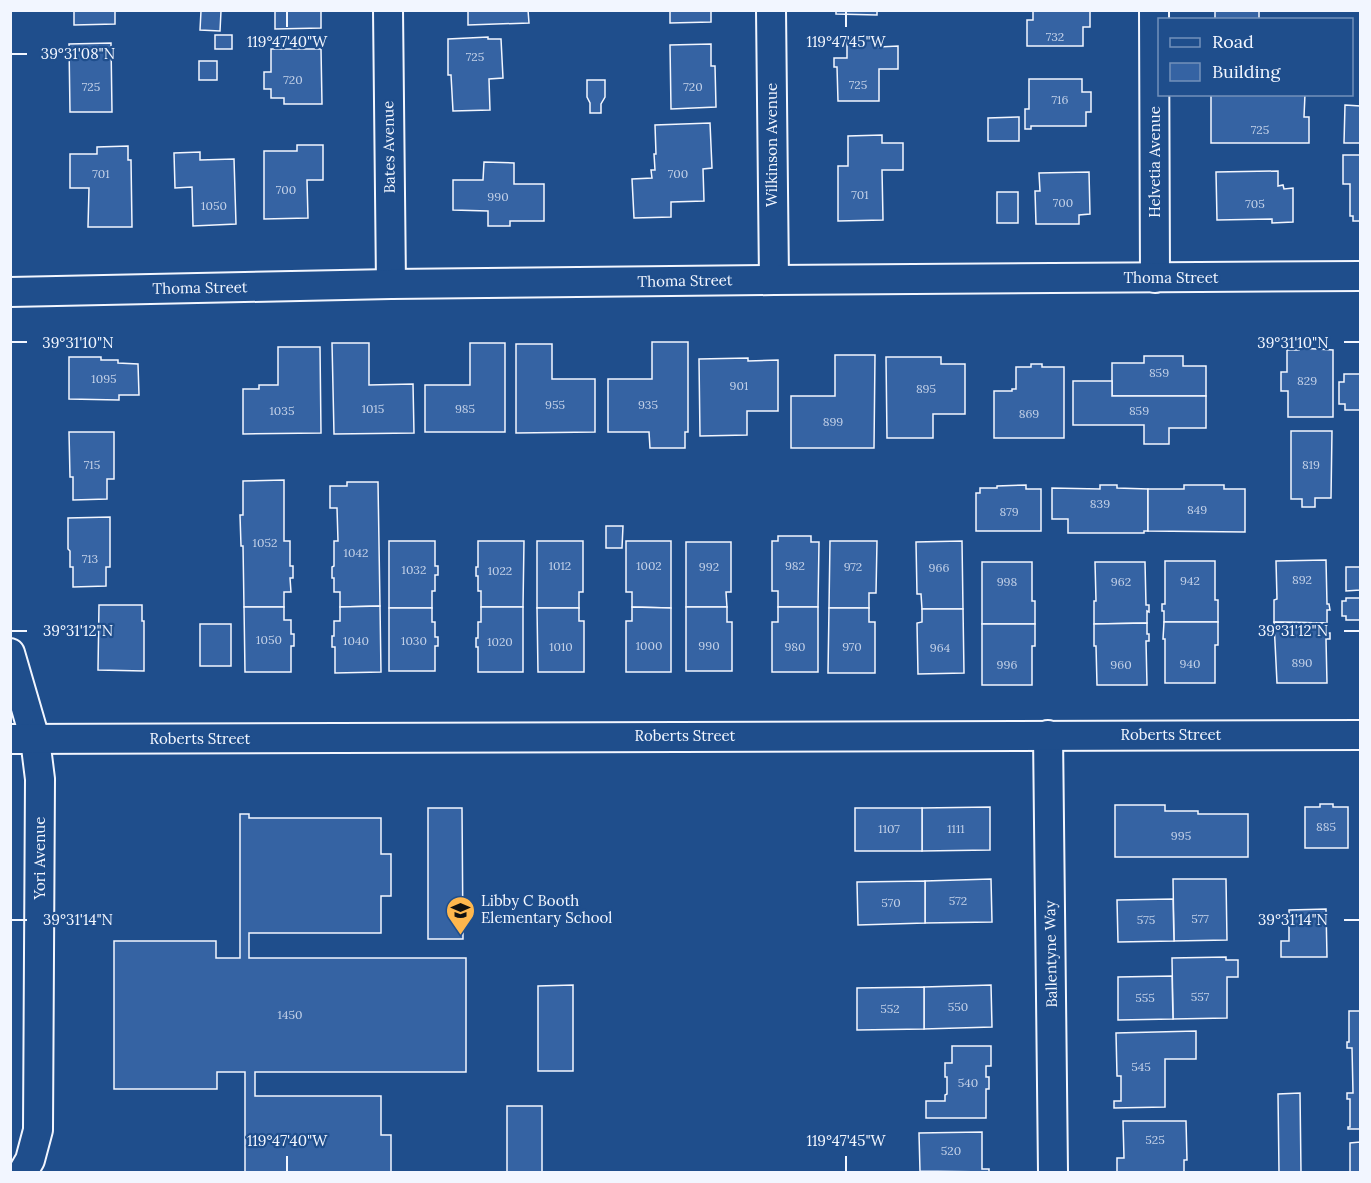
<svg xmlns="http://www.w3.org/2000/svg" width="1371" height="1183" viewBox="0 0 1371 1183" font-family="Lora,serif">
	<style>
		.building { fill: #3563a3; stroke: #f2f6ff; stroke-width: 1.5 }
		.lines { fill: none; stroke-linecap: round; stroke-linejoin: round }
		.street-casing { stroke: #f2f6ff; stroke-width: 32 }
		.street { stroke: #1f4e8c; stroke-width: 28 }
		.ticks { fill: none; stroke: #f2f6ff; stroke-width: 2 }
		.labels { text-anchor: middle; stroke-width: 4.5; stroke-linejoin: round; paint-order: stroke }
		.number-label { font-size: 12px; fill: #c3d1e8 }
		.street-label { font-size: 15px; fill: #f2f6ff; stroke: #1f4e8c }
		.poi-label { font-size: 15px; fill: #f2f6ff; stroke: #1f4e8c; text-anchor: start }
		.ticks-label { font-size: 15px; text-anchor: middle; fill: #f2f6ff; stroke: #1f4e8c; stroke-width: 4.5; stroke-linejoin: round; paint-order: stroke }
	</style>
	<rect width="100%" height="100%" fill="#1f4e8c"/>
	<g class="building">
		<polygon points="74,10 115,10 115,24 74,25"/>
		<polygon points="275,10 321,10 321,28 275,29"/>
		<polygon points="468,10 528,10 529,23 468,25"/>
		<polygon points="670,10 711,10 711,22 670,23"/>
		<polygon points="836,10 877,10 877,15 836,14"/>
		<polygon points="1033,10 1090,10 1090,27 1083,27 1083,46 1027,46 1027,20 1033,20"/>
		<rect x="1215" y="10" width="44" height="10"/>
		<polygon points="201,11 221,11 220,31 200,30"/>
		<rect x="215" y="35" width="17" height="14"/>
		<polygon points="488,37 488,39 501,39 503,78 489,79 490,110 453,111 451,75 448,75 448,39"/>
		<polygon points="847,37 879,37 879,47 898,46 898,69 879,69 879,101 838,101 837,67 834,67 834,58 847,58"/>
		<polygon points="111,43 112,112 70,112 69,44"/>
		<polygon points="711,44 711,66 715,66 716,107 671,109 670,45"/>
		<polygon points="271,49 321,49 322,104 284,104 284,98 271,98 271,89 264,89 264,72 271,72"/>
		<rect x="199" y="61" width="18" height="19"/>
		<polygon points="1029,79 1082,79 1082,92 1091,92 1091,112 1086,112 1086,126 1031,126 1031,129 1025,129 1025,109 1029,109"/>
		<polygon points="587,80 605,80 605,97 601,104 601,113 590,113 590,103 587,97"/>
		<polygon points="1211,94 1305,94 1304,117 1309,117 1309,143 1211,143"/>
		<polygon points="1345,105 1360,106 1360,143 1344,143"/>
		<polygon points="1019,117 1019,141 988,141 988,118"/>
		<polygon points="710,123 712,168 703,169 704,201 671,202 671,217 634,218 632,179 652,178 651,170 655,170 654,154 656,154 655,125"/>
		<polygon points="882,135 882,143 903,143 903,170 882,170 883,220 838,221 838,166 848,166 848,136"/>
		<polygon points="297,145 323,145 323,180 307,180 308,218 264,219 264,151 297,151"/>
		<polygon points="128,146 128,160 131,160 132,227 88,227 89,188 70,188 70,154 97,154 97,147"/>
		<polygon points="200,152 200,160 234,159 236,224 193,226 192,187 175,188 174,153"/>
		<polygon points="1343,155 1360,155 1360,221 1353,221 1353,216 1350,216 1350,184 1343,184"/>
		<polygon points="484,162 514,163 514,184 544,184 544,221 510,221 510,226 488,226 488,211 453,210 453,180 483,180"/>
		<polygon points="1278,171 1278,186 1283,185 1284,189 1293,188 1293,222 1272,223 1272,219 1217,220 1216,172"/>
		<polygon points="1089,172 1090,214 1079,215 1079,224 1036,224 1035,191 1040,191 1039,173"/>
		<rect x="997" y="192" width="21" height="31"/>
		<polygon points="652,342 688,342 688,432 685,432 685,448 650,448 649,432 608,432 608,379 652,379"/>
		<polygon points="332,343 369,343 369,385 413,384 414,433 334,434"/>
		<polygon points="470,343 505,343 505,432 425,432 425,385 470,385"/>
		<polygon points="516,344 552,344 552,379 595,379 595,432 516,433"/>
		<polygon points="278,347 320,347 321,433 243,434 243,389 259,389 259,385 278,385"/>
		<polygon points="1299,348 1333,350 1333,417 1288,417 1288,391 1281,391 1281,372 1287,372 1287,350 1299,350"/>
		<polygon points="835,355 875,355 874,448 791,448 791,396 835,396"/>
		<polygon points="1144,356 1183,356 1183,366 1206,366 1206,396 1112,396 1112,363 1144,363"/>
		<polygon points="69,357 101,357 101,360 118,360 118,363 138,364 139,395 119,395 119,400 69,399"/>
		<polygon points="886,357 941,357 941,364 965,364 965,414 933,414 933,438 887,438"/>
		<polygon points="748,358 748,361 778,360 778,411 747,411 747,435 700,436 699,359"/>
		<polygon points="1031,364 1042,364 1042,367 1064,367 1064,438 994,438 994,391 1012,391 1012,389 1016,389 1016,367 1031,367"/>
		<polygon points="1344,374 1360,374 1360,410 1345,410 1345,404 1339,404 1339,382 1344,382"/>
		<polygon points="1073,381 1112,381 1112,396 1206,396 1206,428 1169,428 1169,444 1144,444 1144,425 1073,425"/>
		<polygon points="1291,431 1332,431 1331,498 1315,498 1315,507 1302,507 1302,499 1291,499"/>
		<polygon points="69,432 114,432 114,479 107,479 107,499 73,500 73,477 70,477"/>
		<polygon points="284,480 284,541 290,541 290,566 293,566 293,578 290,578 291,592 284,592 284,607 244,607 243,546 241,546 240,515 243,515 243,481"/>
		<polygon points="347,482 378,482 380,606 340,607 340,592 334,592 334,578 332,578 332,567 334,566 334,541 338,541 337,508 330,508 330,486 347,486"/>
		<polygon points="1026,485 1026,489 1041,489 1041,531 976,531 976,493 980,493 980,488 997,488 997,486"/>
		<polygon points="1100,485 1117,485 1117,488 1148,489 1148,531 1144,531 1144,533 1068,533 1068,519 1052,519 1052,488 1100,489"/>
		<polygon points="1184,485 1224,485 1224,489 1245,489 1245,532 1148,531 1148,489 1184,489"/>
		<polygon points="110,517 110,567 106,567 106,586 73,587 73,567 70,567 70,551 68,549 68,518"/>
		<polygon points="606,526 623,526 622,548 606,548"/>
		<polygon points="778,536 811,536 811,542 819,542 818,607 778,607 778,591 772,591 772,541 778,541"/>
		<polygon points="389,541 435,541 435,566 438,566 438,575 435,575 435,591 432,591 432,608 389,608"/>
		<polygon points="478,541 524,541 523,607 481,607 481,591 478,591 478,576 476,576 476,567 478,567"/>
		<polygon points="537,541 583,541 583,592 579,592 579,608 537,608"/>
		<polygon points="626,541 671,541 671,608 632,607 632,592 626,592"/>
		<polygon points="830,541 877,541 876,593 869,593 869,608 829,608"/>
		<polygon points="962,541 963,609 922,609 921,594 917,594 916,542"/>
		<polygon points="686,542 731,542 731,592 726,592 727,607 686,607"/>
		<polygon points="1326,560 1327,604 1329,604 1330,610 1327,610 1327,623 1274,622 1274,600 1277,599 1276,561"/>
		<polygon points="1165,561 1215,561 1215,600 1218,600 1218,622 1164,622 1164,611 1162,611 1162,604 1165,604"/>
		<polygon points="982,562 1032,562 1032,601 1035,601 1035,624 982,624"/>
		<polygon points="1095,562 1145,562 1146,605 1149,605 1149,612 1147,611 1147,623 1094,624 1094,601 1096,601"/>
		<polygon points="1346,567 1360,567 1360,590 1346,591"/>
		<polygon points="1346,598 1360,598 1360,620 1346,620 1346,616 1342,616 1342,601 1346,601"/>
		<polygon points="99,605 142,605 142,621 144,621 144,671 98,670"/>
		<polygon points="380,606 381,672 335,673 335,647 332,647 332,636 334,636 334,621 340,621 340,607"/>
		<polygon points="244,607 284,607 284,620 291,620 291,634 294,634 294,646 291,646 291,672 245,672"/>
		<polygon points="481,607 523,607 523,672 478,672 478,647 476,647 476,638 478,638 478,622 481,622"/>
		<polygon points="632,607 671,608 671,672 626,672 626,621 632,621"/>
		<polygon points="686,607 727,607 727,622 732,622 732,671 686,671"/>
		<polygon points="778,607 818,607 818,672 772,672 772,622 778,622"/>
		<polygon points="389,608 432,608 432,622 435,622 435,637 438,637 438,646 435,646 435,671 389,671"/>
		<polygon points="537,608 579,608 579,621 584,621 584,672 538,672"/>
		<polygon points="829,608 869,608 869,622 875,622 875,673 828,673"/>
		<polygon points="922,609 963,609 964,673 918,674 917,623 922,622"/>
		<polygon points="1164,622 1218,622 1218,645 1215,645 1215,683 1165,683 1165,639 1163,639"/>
		<polygon points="1274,622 1327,623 1327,633 1330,633 1330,639 1326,639 1327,683 1277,683"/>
		<polygon points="1147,623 1147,634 1149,634 1149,641 1146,641 1147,685 1097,685 1096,646 1094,646 1094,624"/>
		<rect x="200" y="624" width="31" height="42"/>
		<polygon points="982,624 1035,624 1035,646 1032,646 1032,685 982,685"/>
		<polygon points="1320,804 1333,804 1333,807 1348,807 1348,848 1305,848 1305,807 1320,807"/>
		<polygon points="1115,805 1165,805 1165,811 1198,811 1198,814 1248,814 1248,857 1115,857"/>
		<polygon points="990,807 990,850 922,851 922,808"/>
		<polygon points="428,808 462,808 463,939 428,939"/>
		<rect x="855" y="808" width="67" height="43"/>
		<polygon points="240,814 249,814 249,818 381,818 381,854 391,854 391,896 381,896 381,933 249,933 249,958 466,958 466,1072 255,1072 255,1096 381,1096 381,1135 391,1135 391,1172 245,1172 245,1072 217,1072 217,1089 114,1089 114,941 216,941 216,958 240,958"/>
		<polygon points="991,879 992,922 925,923 925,881"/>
		<polygon points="1173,879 1226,879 1227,940 1174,941"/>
		<polygon points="925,881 925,923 858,925 857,882"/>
		<polygon points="1173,899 1174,941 1118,942 1117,900"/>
		<polygon points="1326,909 1327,957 1281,957 1281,941 1289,941 1289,910"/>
		<polygon points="1226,957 1226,960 1238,960 1238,977 1227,977 1227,1018 1173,1019 1172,958"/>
		<polygon points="1172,976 1173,1019 1118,1020 1118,977"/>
		<polygon points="573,985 573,1071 538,1071 538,986"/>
		<polygon points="991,985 992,1027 924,1029 924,987"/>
		<polygon points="924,987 924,1029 857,1030 857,988"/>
		<polygon points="1349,1011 1360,1011 1360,1129 1348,1129 1348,1127 1350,1127 1350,1099 1347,1099 1347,1093 1353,1093 1352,1048 1347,1048 1347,1042 1349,1042"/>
		<polygon points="1196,1031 1196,1059 1165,1059 1165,1107 1114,1108 1114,1101 1121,1101 1121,1076 1117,1076 1116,1033"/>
		<polygon points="952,1046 991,1046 991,1066 986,1066 986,1077 989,1077 989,1089 986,1089 986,1118 926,1118 926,1101 945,1101 945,1095 947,1094 947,1077 945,1077 945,1063 952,1063"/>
		<polygon points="1300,1093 1301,1172 1279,1172 1278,1094"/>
		<rect x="507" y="1106" width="35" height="66"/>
		<polygon points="1123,1121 1186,1121 1187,1160 1184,1160 1184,1172 1117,1172 1117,1158 1124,1158"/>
		<polygon points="982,1132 982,1169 989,1169 989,1172 920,1171 919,1133"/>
		<polygon points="1360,1142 1360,1172 1350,1172 1350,1143"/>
	</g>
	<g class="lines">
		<defs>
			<g id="street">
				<polyline points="388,10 391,284"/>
				<polyline points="771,10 774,280"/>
				<polyline points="1154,10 1155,278"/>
				<polyline points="10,292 391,284 774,280 1360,276"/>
				<polyline points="10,653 35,739 40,779 38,1130 30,1160 23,1172"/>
				<polyline points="1048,735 1053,1172"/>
				<polyline points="10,739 1360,735"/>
			</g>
		</defs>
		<use href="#street" class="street-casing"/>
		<use href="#street" class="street"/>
	</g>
	<path class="ticks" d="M287,12v15M846,12v15M12,54h15M12,342h15M1344,342h15M12,631h15M1344,631h15M12,920h15M1344,920h15M287,1156v15M846,1156v15"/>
	<defs>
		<symbol id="school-pin" viewBox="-11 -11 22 30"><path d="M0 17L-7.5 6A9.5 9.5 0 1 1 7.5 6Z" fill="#ffb74d" stroke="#1f4e8c"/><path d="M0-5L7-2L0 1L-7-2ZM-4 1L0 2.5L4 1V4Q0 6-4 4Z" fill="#111"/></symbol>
	</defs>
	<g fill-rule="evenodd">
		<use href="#school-pin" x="444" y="894" width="33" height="45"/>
	</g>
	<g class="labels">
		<g class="number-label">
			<text x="1055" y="41">732</text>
			<text x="475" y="61">725</text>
			<text x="293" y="84">720</text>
			<text x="858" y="89">725</text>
			<text x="91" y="91">725</text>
			<text x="693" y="91">720</text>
			<text x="1060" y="104">716</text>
			<text x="1260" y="134">725</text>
			<text x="101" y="178">701</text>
			<text x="678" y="178">700</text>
			<text x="286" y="194">700</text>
			<text x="860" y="199">701</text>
			<text x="498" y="201">990</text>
			<text x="1063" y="207">700</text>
			<text x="1255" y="208">705</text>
			<text x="214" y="210">1050</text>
			<text x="1159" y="377">859</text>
			<text x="104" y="383">1095</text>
			<text x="1307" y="385">829</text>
			<text x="739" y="390">901</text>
			<text x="926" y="393">895</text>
			<text x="555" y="409">955</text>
			<text x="648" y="409">935</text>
			<text x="373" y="413">1015</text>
			<text x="465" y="413">985</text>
			<text x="282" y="415">1035</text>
			<text x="1139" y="415">859</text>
			<text x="1029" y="418">869</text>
			<text x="833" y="426">899</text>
			<text x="92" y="469">715</text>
			<text x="1311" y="469">819</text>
			<text x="1100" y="508">839</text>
			<text x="1197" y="514">849</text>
			<text x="1009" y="516">879</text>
			<text x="265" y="547">1052</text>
			<text x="356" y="557">1042</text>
			<text x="90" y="563">713</text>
			<text x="560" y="570">1012</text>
			<text x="649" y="570">1002</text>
			<text x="795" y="570">982</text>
			<text x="709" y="571">992</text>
			<text x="853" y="571">972</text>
			<text x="939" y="572">966</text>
			<text x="414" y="574">1032</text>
			<text x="500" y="575">1022</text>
			<text x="1302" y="584">892</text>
			<text x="1190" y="585">942</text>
			<text x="1007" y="586">998</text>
			<text x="1121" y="586">962</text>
			<text x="269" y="644">1050</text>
			<text x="356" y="645">1040</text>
			<text x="414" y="645">1030</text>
			<text x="500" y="646">1020</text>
			<text x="649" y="650">1000</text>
			<text x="709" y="650">990</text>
			<text x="561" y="651">1010</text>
			<text x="795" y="651">980</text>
			<text x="852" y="651">970</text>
			<text x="940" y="652">964</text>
			<text x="1302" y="667">890</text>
			<text x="1190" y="668">940</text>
			<text x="1007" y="669">996</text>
			<text x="1121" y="669">960</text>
			<text x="1326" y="831">885</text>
			<text x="889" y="833">1107</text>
			<text x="956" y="833">1111</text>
			<text x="1181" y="840">995</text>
			<text x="958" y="905">572</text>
			<text x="891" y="907">570</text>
			<text x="1200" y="923">577</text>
			<text x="1146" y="924">575</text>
			<text x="1200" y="1001">557</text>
			<text x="1145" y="1002">555</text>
			<text x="958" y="1011">550</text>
			<text x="890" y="1013">552</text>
			<text x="290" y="1019">1450</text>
			<text x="1141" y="1071">545</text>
			<text x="968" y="1087">540</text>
			<text x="1155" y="1144">525</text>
			<text x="951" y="1155">520</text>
		</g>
		<g class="street-label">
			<text transform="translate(772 145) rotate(-90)" y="5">Wilkinson Avenue</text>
			<text transform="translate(389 147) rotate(-91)" y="5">Bates Avenue</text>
			<text transform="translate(1155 162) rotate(-90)" y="5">Helvetia Avenue</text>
			<text x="1171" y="283">Thoma Street</text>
			<text transform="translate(685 281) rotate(-1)" y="5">Thoma Street</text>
			<text transform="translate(200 288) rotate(-1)" y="5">Thoma Street</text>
			<text x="1171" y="740">Roberts Street</text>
			<text x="685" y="741">Roberts Street</text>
			<text x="200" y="744">Roberts Street</text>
			<text transform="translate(40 858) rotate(-90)" y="5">Yori Avenue</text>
			<text transform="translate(1051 954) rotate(-91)" y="5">Ballentyne Way</text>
		</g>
		<g class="poi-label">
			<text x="481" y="906">Libby C Booth<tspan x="481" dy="17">Elementary School</tspan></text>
		</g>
	</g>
	<g class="ticks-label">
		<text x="287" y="47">119°47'40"W</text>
		<text x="846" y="47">119°47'45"W</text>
		<text x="78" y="59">39°31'08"N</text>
		<text x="1293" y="348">39°31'10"N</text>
		<text x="78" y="348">39°31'10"N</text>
		<text x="1293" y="636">39°31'12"N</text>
		<text x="78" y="636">39°31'12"N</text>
		<text x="1293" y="925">39°31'14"N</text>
		<text x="78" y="925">39°31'14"N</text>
		<text x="287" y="1146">119°47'40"W</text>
		<text x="846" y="1146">119°47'45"W</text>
	</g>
	<rect width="1371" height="1183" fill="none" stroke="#f2f6ff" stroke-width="24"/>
	<rect x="1158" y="18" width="195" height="78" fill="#1f4e8c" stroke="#7391ba" stroke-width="1.5"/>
	<rect x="1170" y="38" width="30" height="9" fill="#1f4e8c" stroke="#7391ba" stroke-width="1.5"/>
	<text x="1212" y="48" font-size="18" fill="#f2f6ff">Road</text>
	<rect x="1170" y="63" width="30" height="18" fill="#3563a3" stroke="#7391ba" stroke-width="1.5"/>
	<text x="1212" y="78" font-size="18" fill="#f2f6ff">Building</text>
</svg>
